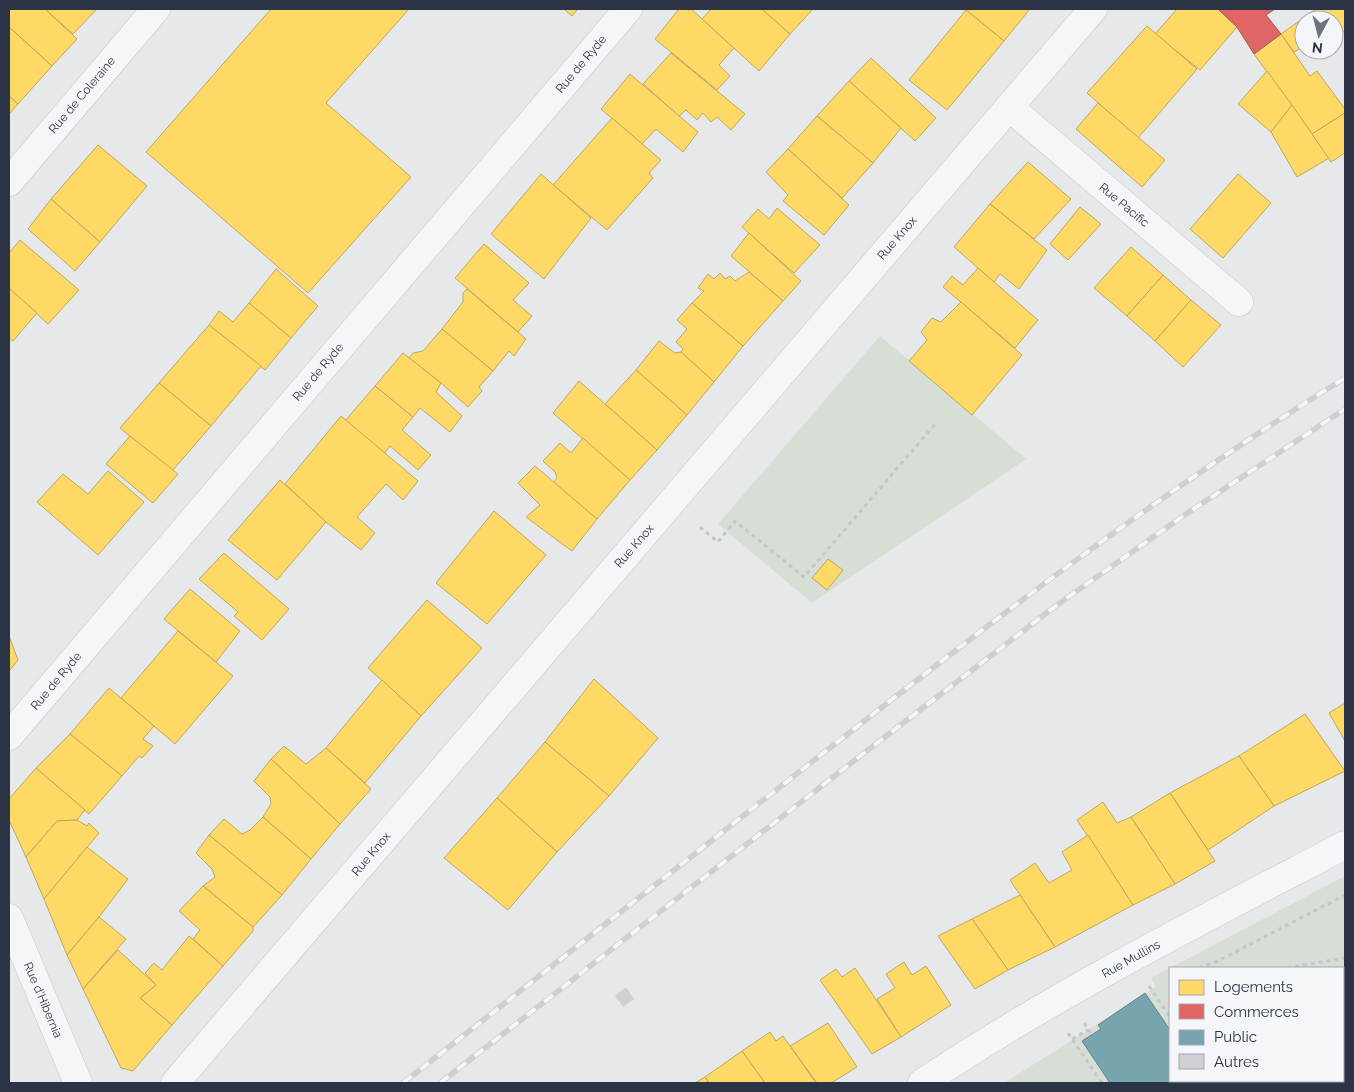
<svg xmlns="http://www.w3.org/2000/svg" width="1354" height="1092" viewBox="0 0 1354 1092" font-family="Raleway,sans-serif">
	<style>
		.green { fill: #d6ded6; fill-rule: evenodd }
		.homes { fill: #ffd966; stroke: #bfa85c }
		.shops { fill: #e06666; stroke: #aa575c }
		.public { fill: #76a5af; stroke: #60838f }
		.building { fill: #ced0d3 }
		.lines { fill: none; stroke-linecap: round; stroke-linejoin: round }
		.minor-casing { stroke: #c4c6c8; stroke-width: 29 }
		.path { stroke: #c5c6ca; stroke-width: 3; stroke-dasharray: 4 4; stroke-linecap: butt }
		.minor { stroke: #f5f6f7; stroke-width: 28 }
		.rail-casing { stroke: #cecfd2; stroke-width: 5.5 }
		.rail { stroke: #f4f6f9; stroke-width: 4; stroke-dasharray: 11; stroke-linecap: butt }
		.labels { text-anchor: middle; stroke-width: 5; stroke-linejoin: round; paint-order: stroke }
		.street-label { font-size: 12px; fill: #2b3445; stroke: #f4f6f9 }
	</style>
	<rect width="100%" height="100%" fill="#e6e8ea"/>
	<g class="green">
		<polygon points="880,336 1026,459 812,603 718,524"/>
		<path d="M1345,876v207h-341l152,-96 -5,-9zM1170,968h173v113h-173z"/>
	</g>
	<g class="homes">
		<polygon points="9,9 45,9 77,39 52,66 9,27"/>
		<polygon points="45,9 97,9 73,34"/>
		<polygon points="271,9 409,9 326,103 411,177 308,293 146,152"/>
		<polygon points="564,9 578,9 572,16"/>
		<polygon points="679,9 691,9 734,48 719,65 730,76 717,90 655,39"/>
		<polygon points="711,9 762,9 790,34 759,71 702,19"/>
		<polygon points="762,9 813,9 790,34"/>
		<polygon points="967,9 1030,9 1004,41 966,10"/>
		<polygon points="1177,9 1218,9 1237,27 1200,70 1155,34"/>
		<polygon points="1316,9 1345,9 1345,30 1337,37 1334,32 1334,20 1304,20 1304,46 1294,52 1281,34"/>
		<polygon points="966,10 1004,41 947,110 909,80"/>
		<polygon points="1147,26 1197,69 1138,138 1087,93"/>
		<polygon points="9,27 52,66 18,104 9,96"/>
		<polygon points="1281,34 1310,76 1317,71 1345,109 1345,113 1312,134 1254,54"/>
		<polygon points="671,53 745,114 731,130 717,117 711,122 703,113 697,120 686,110 679,116 643,84"/>
		<polygon points="871,58 936,118 915,141 849,81"/>
		<polygon points="1267,71 1292,105 1271,132 1238,104"/>
		<polygon points="630,74 698,132 683,152 656,129 642,144 601,109"/>
		<polygon points="849,81 901,128 873,163 817,116"/>
		<polygon points="9,96 18,104 9,114"/>
		<polygon points="1098,103 1165,160 1142,187 1076,129"/>
		<polygon points="1292,105 1329,158 1297,177 1271,132"/>
		<polygon points="1345,113 1345,153 1331,162 1312,134"/>
		<polygon points="817,116 873,163 842,198 788,149"/>
		<polygon points="612,118 661,160 649,173 653,178 607,230 553,185"/>
		<polygon points="98,145 147,186 100,242 51,199"/>
		<polygon points="788,149 849,205 824,235 783,201 788,195 766,172"/>
		<polygon points="1028,162 1071,199 1034,239 990,204"/>
		<polygon points="541,174 591,218 544,279 491,234"/>
		<polygon points="1238,174 1271,203 1223,258 1190,229"/>
		<polygon points="51,199 100,242 75,271 28,229"/>
		<polygon points="990,204 1047,250 1019,289 1000,274 994,282 954,247"/>
		<polygon points="1080,207 1101,224 1068,260 1050,244"/>
		<polygon points="777,208 820,245 794,273 742,227 758,209 769,219"/>
		<polygon points="749,233 801,281 783,301 731,256"/>
		<polygon points="20,240 79,290 48,324 9,288 9,253"/>
		<polygon points="484,244 529,283 513,300 532,316 518,332 455,278"/>
		<polygon points="1131,247 1163,275 1127,316 1094,288"/>
		<polygon points="978,268 1038,320 1015,348 943,287 952,276 963,285"/>
		<polygon points="276,269 318,306 291,338 249,303"/>
		<polygon points="749,272 783,301 743,346 692,303 704,291 698,288 708,274 714,279 720,273 725,279 730,276 735,281"/>
		<polygon points="1163,275 1191,300 1155,341 1127,316"/>
		<polygon points="9,288 37,313 13,341 9,338"/>
		<polygon points="467,289 526,339 514,356 509,351 493,371 442,329 463,302 463,293"/>
		<polygon points="1191,300 1221,325 1183,367 1155,341"/>
		<polygon points="961,302 1022,355 972,415 909,361 927,340 921,332 932,318 941,322"/>
		<polygon points="249,303 291,338 265,370 209,325 219,311 233,322"/>
		<polygon points="692,303 743,346 714,382 681,352 683,349 676,342 687,329 677,320"/>
		<polygon points="209,325 261,366 211,426 159,383"/>
		<polygon points="442,329 493,371 479,387 482,391 468,407 441,383 409,358 413,353 423,351"/>
		<polygon points="659,341 675,353 681,352 714,382 687,415 636,370"/>
		<polygon points="403,353 441,383 436,392 462,416 450,432 420,408 413,417 375,386"/>
		<polygon points="636,370 687,415 657,450 605,404"/>
		<polygon points="579,381 657,450 630,480 553,413"/>
		<polygon points="159,383 211,426 172,471 120,428"/>
		<polygon points="375,386 413,417 402,430 431,455 418,470 390,446 384,454 345,421"/>
		<polygon points="341,416 418,481 403,500 386,484 357,517 375,533 361,550 326,522 285,484"/>
		<polygon points="130,436 178,474 153,503 106,464"/>
		<polygon points="583,438 630,480 597,519 554,483 557,477 555,472 543,461 560,443 571,453"/>
		<polygon points="535,466 597,519 572,551 526,517 540,505 518,483"/>
		<polygon points="108,471 144,502 98,555 37,502 63,474 88,494"/>
		<polygon points="280,480 326,522 277,580 228,540"/>
		<polygon points="494,511 546,555 487,624 436,583"/>
		<polygon points="224,553 289,609 262,640 234,616 238,612 199,579"/>
		<polygon points="828,559 843,570 827,590 812,578"/>
		<polygon points="190,589 240,631 216,662 164,619"/>
		<polygon points="427,600 482,648 421,716 368,668"/>
		<polygon points="178,631 233,676 175,744 121,698"/>
		<polygon points="9,636 18,660 9,671"/>
		<polygon points="594,679 658,738 609,796 545,742"/>
		<polygon points="382,680 421,716 365,783 326,748"/>
		<polygon points="109,688 154,726 143,739 153,746 142,758 139,756 122,776 70,734"/>
		<polygon points="1345,703 1345,741 1329,713"/>
		<polygon points="1305,714 1345,771 1274,806 1239,756"/>
		<polygon points="70,734 122,776 89,814 36,768"/>
		<polygon points="545,742 609,796 557,852 497,798"/>
		<polygon points="284,746 306,764 326,748 371,789 340,824 271,759"/>
		<polygon points="1239,756 1274,806 1208,850 1170,793"/>
		<polygon points="271,759 340,824 311,859 263,817 271,804 270,797 254,781"/>
		<polygon points="36,768 85,810 77,820 57,821 26,857 9,820 9,799"/>
		<polygon points="1170,793 1215,861 1175,884 1131,817"/>
		<polygon points="497,798 557,852 508,910 444,858"/>
		<polygon points="1103,802 1117,823 1131,817 1175,884 1133,905 1077,820"/>
		<polygon points="263,817 311,859 282,895 209,835 224,819 242,834 250,830"/>
		<polygon points="77,820 87,826 89,823 99,833 44,899 26,857 57,821"/>
		<polygon points="209,835 282,895 253,927 203,886 215,877 212,869 196,853"/>
		<polygon points="1088,835 1133,905 1055,947 1010,880 1035,863 1049,883 1072,870 1062,852"/>
		<polygon points="87,847 128,879 99,917 67,955 44,899"/>
		<polygon points="203,886 253,927 253,931 223,966 193,939 200,930 179,911"/>
		<polygon points="1020,895 1055,947 1008,970 972,919"/>
		<polygon points="99,917 126,939 83,989 67,955"/>
		<polygon points="972,919 1008,970 975,989 938,936"/>
		<polygon points="189,936 223,966 172,1025 140,998 156,985 145,973 154,963 162,970"/>
		<polygon points="118,950 156,985 140,998 172,1025 133,1071 121,1068 83,989"/>
		<polygon points="904,962 912,975 926,966 951,1005 901,1037 877,999 895,988 886,974"/>
		<polygon points="855,968 901,1037 872,1054 820,980 836,969 842,977"/>
		<polygon points="828,1023 857,1067 831,1083 817,1083 790,1046"/>
		<polygon points="770,1032 776,1041 783,1036 816,1083 765,1083 742,1051"/>
		<polygon points="742,1051 765,1083 709,1083 705,1077"/>
		<polygon points="705,1077 709,1083 695,1083"/>
	</g>
	<polygon class="shops" points="1218,9 1275,9 1266,15 1281,34 1254,54 1237,27"/>
	<polygon class="public" points="1145,993 1170,1030 1170,1081 1204,1081 1205,1083 1110,1083 1082,1041 1101,1029 1098,1025"/>
	<polygon class="building" points="626,987 634,999 623,1007 615,996"/>
	<g class="lines">
		<defs>
			<g id="minor">
				<polyline points="1009,107 1239,302"/>
				<polyline points="9,182 156,9"/>
				<polyline points="9,736 628,9"/>
				<polyline points="9,918 78,1083"/>
				<polyline points="175,1083 1093,9"/>
				<path d="M922,1083c135,-90 280,-163 423,-238"/>
			</g>
		</defs>
		<use href="#minor" class="minor-casing"/>
		<g class="path">
			<polyline points="700,527 718,542 735,521 804,577 937,422"/>
			<polyline points="1199,968 1218,961 1345,895"/>
			<polyline points="1287,968 1345,958"/>
			<polyline points="1149,986 1170,1017"/>
			<polyline points="1084,1023 1092,1035"/>
			<polyline points="1068,1033 1102,1083"/>
			<polyline points="1072,1039 1088,1030"/>
			<polyline points="1224,1081 1226,1083"/>
		</g>
		<use href="#minor" class="minor"/>
		<defs>
			<g id="rail">
				<path d="M403,1083c131,-102 260,-205 391,-307 178,-140 358,-279 551,-398"/>
				<polyline points="440,1083 855,760 1057,605 1186,514 1345,409"/>
			</g>
		</defs>
		<use href="#rail" class="rail-casing"/>
		<use href="#rail" class="rail"/>
	</g>
	<g class="labels">
		<g class="street-label">
			<text transform="translate(581 64) rotate(-50)" y="4">Rue de Ryde</text>
			<text transform="translate(82 95) rotate(-50)" y="4">Rue de Coleraine</text>
			<text transform="translate(1124 205) rotate(40)" y="4">Rue Pacific</text>
			<text transform="translate(897 238) rotate(-49)" y="4">Rue Knox</text>
			<text transform="translate(318 372) rotate(-50)" y="4">Rue de Ryde</text>
			<text transform="translate(634 546) rotate(-49)" y="4">Rue Knox</text>
			<text transform="translate(56 681) rotate(-50)" y="4">Rue de Ryde</text>
			<text transform="translate(371 854) rotate(-50)" y="4">Rue Knox</text>
			<text transform="translate(1131 959) rotate(-29)" y="4">Rue Mullins</text>
			<text transform="translate(43 1000) rotate(67)" y="4">Rue d'Hibernia</text>
		</g>
	</g>
	<rect width="1354" height="1092" fill="none" stroke="#2b3445" stroke-width="20"/>
	<rect x="1169" y="967" width="175" height="115" fill="#f4f6f9" stroke="#a4a8b1"/>
	<rect x="1179" y="980" width="25" height="15" fill="#ffd966" stroke="#a4a8b1"/>
	<text x="1214" y="992" font-size="15" fill="#2b3445">Logements</text>
	<rect x="1179" y="1004" width="25" height="15" fill="#e06666" stroke="#a4a8b1"/>
	<text x="1214" y="1017" font-size="15" fill="#2b3445">Commerces</text>
	<rect x="1179" y="1030" width="25" height="15" fill="#76a5af" stroke="#a4a8b1"/>
	<text x="1214" y="1042" font-size="15" fill="#2b3445">Public</text>
	<rect x="1179" y="1054" width="25" height="15" fill="#ced0d3" stroke="#a4a8b1"/>
	<text x="1214" y="1067" font-size="15" fill="#2b3445">Autres</text>
	<g transform="translate(1319 35) rotate(187)"><circle r="24" fill="#f4f6f9" stroke="#a4a8b1"/>
	<path d="M0-4L9 19L0 12L-9 19Z" fill="#6c737f"/>
	<text y="-8" font-size="14" font-weight="bold" text-anchor="middle" fill="#2b3445">N</text>
	</g>
</svg>
